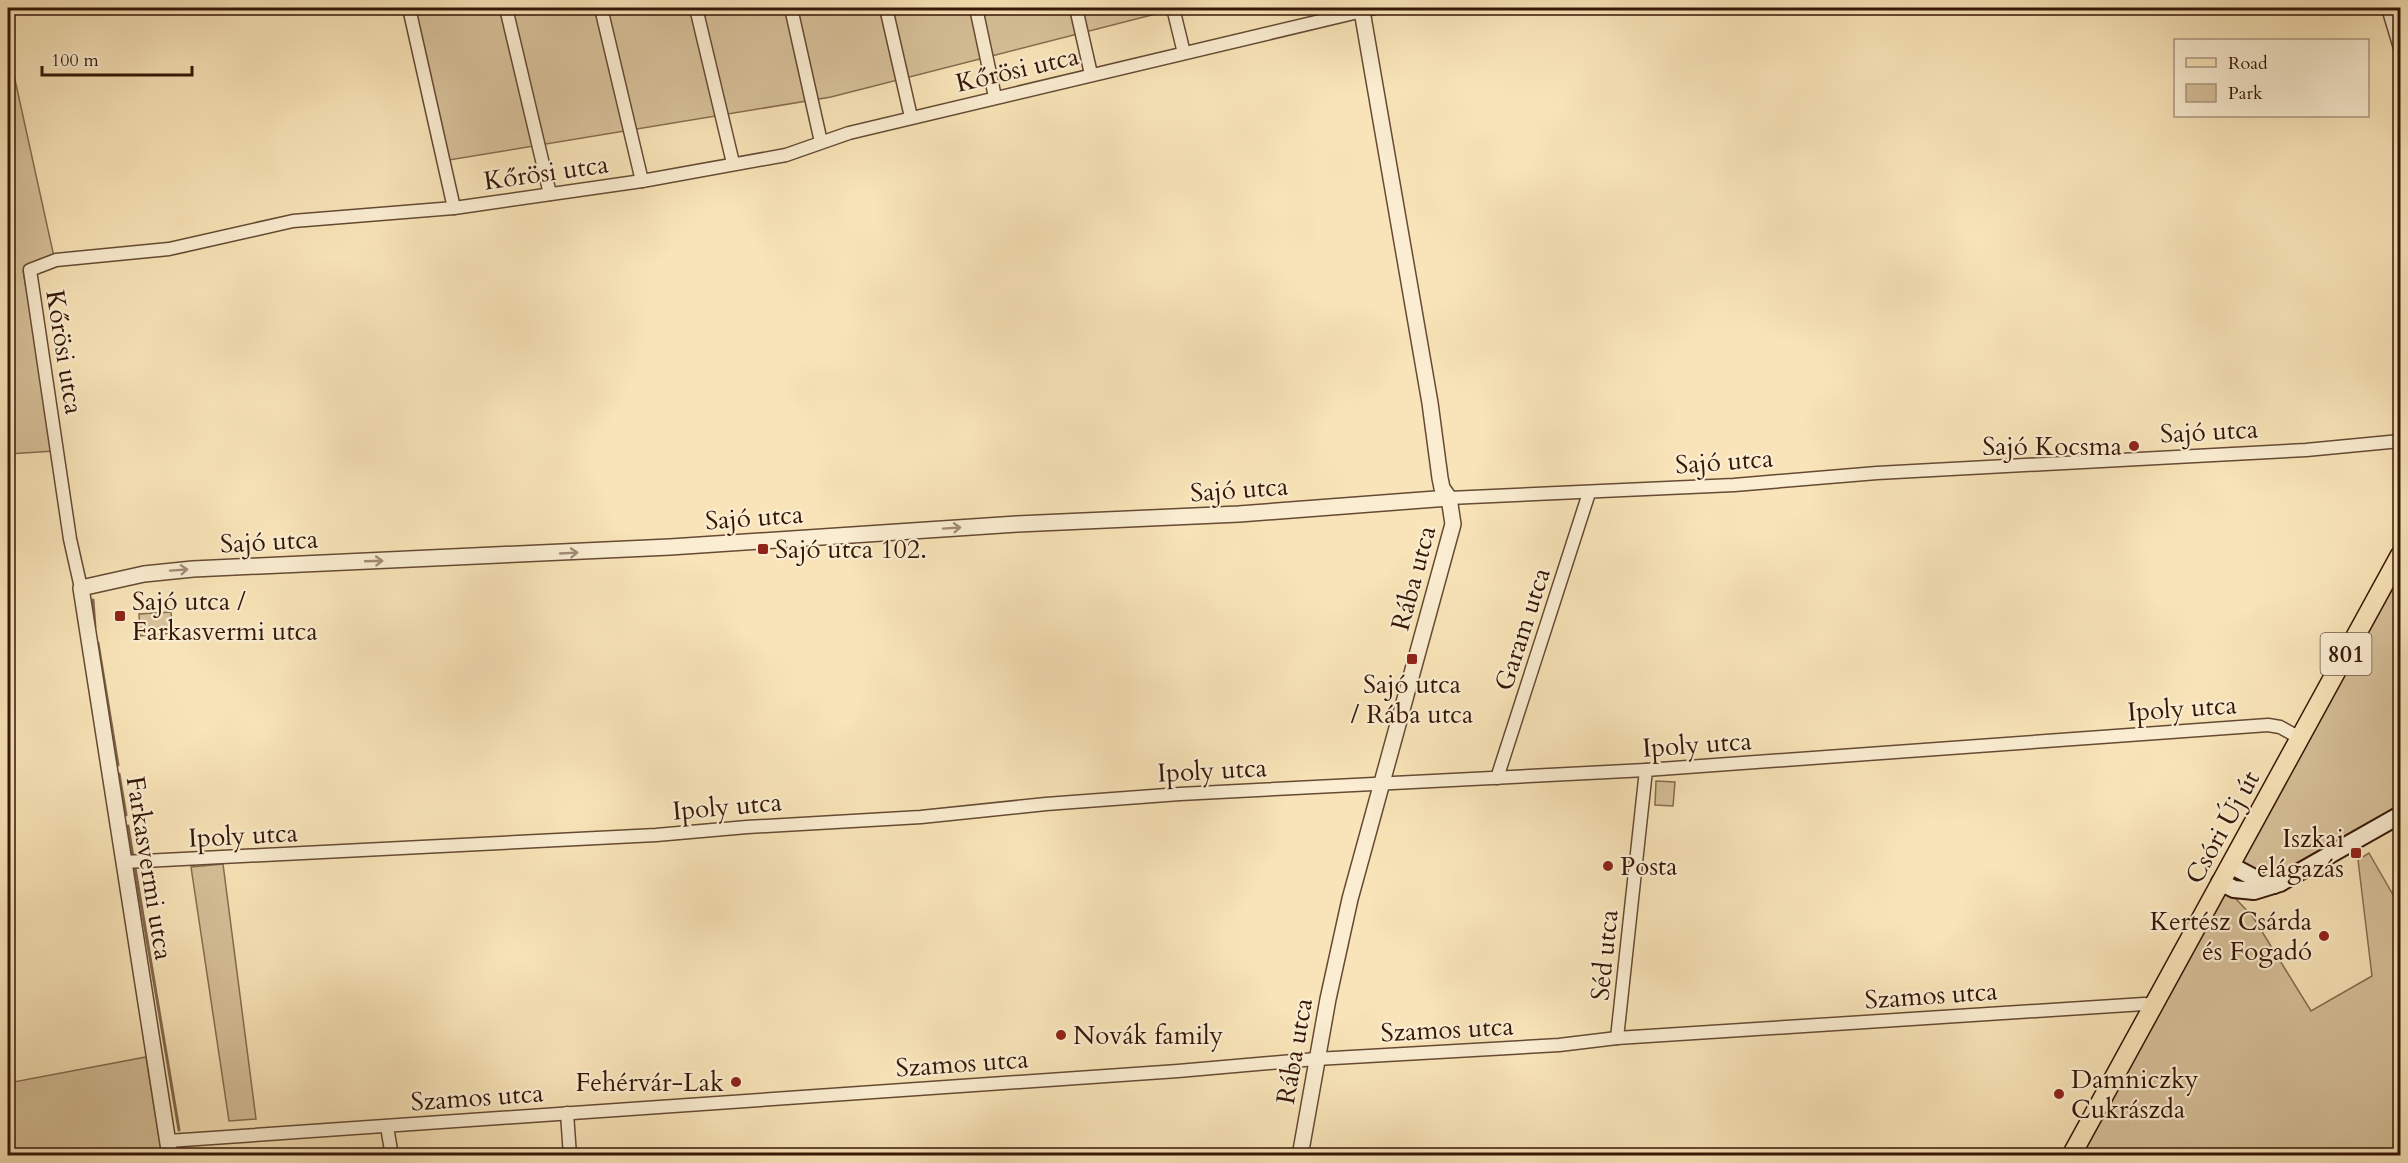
<svg xmlns="http://www.w3.org/2000/svg" width="2408" height="1163" viewBox="0 0 2408 1163" font-family="Cardo,serif">
	<style>
		.green { fill: #d7c19a; stroke: #866c50; stroke-width: 1.5 }
		.lines { fill: none; stroke-linecap: round; stroke-linejoin: round }
		.stream { stroke: #82684d; stroke-width: 3 }
		.minor-casing { stroke: #664a33; stroke-width: 15 }
		.tertiary-casing { stroke: #664a33; stroke-width: 18 }
		.secondary-casing { stroke: #351607; stroke-width: 20 }
		.primary-casing { stroke: #351607; stroke-width: 21 }
		.minor { stroke: #faedd1; stroke-width: 12 }
		.tertiary { stroke: #faedd1; stroke-width: 15 }
		.secondary { stroke: #faedd1; stroke-width: 16 }
		.primary { stroke: #f8e4b8; stroke-width: 18 }
		.oneway { stroke: #a18c76 }
		.poi-dot { fill: #8f2418; stroke: #faedd1; stroke-width: 2 }
		.labels { text-anchor: middle; stroke-width: 4.5; stroke-linejoin: round; paint-order: stroke }
		.shield { fill: #faedd1; stroke: #705644; stroke-width: 1.5 }
		.shield-label { font-size: 24px; font-weight: bold; fill: #351607 }
		.street-label { font-size: 26px; fill: #351607; stroke: #faedd1 }
		.poi-label { font-size: 26px; fill: #351607; stroke: #faedd1; text-anchor: start }
	</style>
	<rect width="100%" height="100%" fill="#f8e4b8"/>
	<filter id="stains"><feTurbulence type="fractalNoise" baseFrequency=".00333" numOctaves="4"/><feColorMatrix values="0 0 0 0 .2 0 0 0 0 .09 0 0 0 0 .02 0 0 0 .5 -.17"/></filter>
	<radialGradient id="worn" r=".72"><stop offset=".6" stop-color="#630" stop-opacity="0"/><stop offset="1" stop-color="#630" stop-opacity=".3"/></radialGradient>
	<g class="green">
		<polygon points="409,8 1179,8 831,97 443,161"/>
		<polygon points="8,48 56,266 23,271 54,451 8,454"/>
		<polygon points="2400,555 2400,815 2280,883 2230,865"/>
		<polygon points="171,612 173,633 140,636 139,614"/>
		<polygon points="1656,781 1675,782 1673,806 1655,805"/>
		<polygon points="2369,853 2400,907 2400,1155 2071,1156 2220,882 2253,917 2311,1011 2372,976 2358,860"/>
		<polygon points="223,864 256,1119 229,1121 191,867"/>
		<polygon points="146,1057 162,1155 8,1155 8,1083"/>
	</g>
	<g class="lines">
		<g class="stream">
			<polyline points="93,600 95,627"/>
			<polyline points="98,643 118,765"/>
			<polyline points="119,774 126,815"/>
			<polyline points="128,826 133,857"/>
			<polyline points="135,868 179,1130"/>
			<polyline points="185,1150 186,1156"/>
		</g>
		<defs>
			<g id="minor">
				<polyline points="409,8 454,208"/>
				<polyline points="506,8 550,194"/>
				<polyline points="601,8 642,181"/>
				<polyline points="696,8 733,163"/>
				<polyline points="791,8 821,142"/>
				<polyline points="886,8 911,117"/>
				<polyline points="976,8 995,97"/>
				<polyline points="1076,8 1091,74"/>
				<polyline points="1173,8 1184,53"/>
				<polyline points="2388,8 2400,48"/>
				<polyline points="1449,498 1734,485 1877,473 2306,450 2400,441"/>
				<polyline points="81,588 70,539 30,270 56,260 169,249 293,221 454,208 642,181 786,155 849,133 1375,8"/>
				<polyline points="1497,778 1589,493"/>
				<polyline points="124,862 656,835 747,827 921,817 1046,804 1180,794 1646,770 2268,725 2280,727 2300,738"/>
				<polyline points="1617,1038 1646,770"/>
				<polyline points="567,1113 570,1156"/>
				<polyline points="387,1127 392,1156"/>
				<polyline points="168,1141 1178,1071 1316,1059 1559,1045 1617,1038 2144,1004 2154,1005"/>
			</g>
			<g id="tertiary">
				<polyline points="170,1156 81,588 144,574 193,569 670,547 1017,524 1239,514 1449,498"/>
				<polyline points="1300,1156 1328,999 1350,899 1453,524 1449,498 1442,488 1440,478 1430,403 1362,11"/>
			</g>
			<g id="secondary">
				<polyline points="2230,865 2264,883 2274,885"/>
				<polyline points="2220,882 2234,889 2254,891 2280,883 2400,815"/>
			</g>
			<polyline id="primary" points="2071,1156 2400,555"/>
		</defs>
		<use href="#minor" class="minor-casing"/>
		<use href="#tertiary" class="tertiary-casing"/>
		<use href="#secondary" class="secondary-casing"/>
		<use href="#primary" class="primary-casing"/>
		<use href="#minor" class="minor"/>
		<use href="#tertiary" class="tertiary"/>
		<use href="#secondary" class="secondary"/>
		<use href="#primary" class="primary"/>
	</g>
	<defs><path id="oneway-shaft" d="M-6 0H5M1.5-3L5.5 0L1.5 3" fill="none" stroke-width="1.6" stroke-linecap="round" stroke-linejoin="round" transform="scale(1.5)"/></defs>
	<g class="oneway">
		<use href="#oneway-shaft" transform="translate(952 528) rotate(-4)"/>
		<use href="#oneway-shaft" transform="translate(569 553) rotate(-3)"/>
		<use href="#oneway-shaft" transform="translate(374 561) rotate(-2)"/>
		<use href="#oneway-shaft" transform="translate(179 570) rotate(-4)"/>
	</g>
	<g class="poi-dot">
		<circle cx="2134" cy="446" r="6"/>
		<rect x="757" y="543" width="12" height="12" rx="3"/>
		<rect x="114" y="610" width="12" height="12" rx="3"/>
		<rect x="1406" y="653" width="12" height="12" rx="3"/>
		<rect x="2350" y="847" width="12" height="12" rx="3"/>
		<circle cx="1608" cy="866" r="6"/>
		<circle cx="2324" cy="936" r="6"/>
		<circle cx="1061" cy="1035" r="6"/>
		<circle cx="736" cy="1082" r="6"/>
		<circle cx="2059" cy="1094" r="6"/>
	</g>
	<g class="labels">
		<rect class="shield" x="2320.5" y="633" width="51" height="42" rx="4.5"/>
		<g class="shield-label">
			<text x="2346" y="662">801</text>
		</g>
		<g class="street-label">
			<text transform="translate(1017 69) rotate(-13)" y="9">Kőrösi utca</text>
			<text transform="translate(546 172) rotate(-8)" y="9">Kőrösi utca</text>
			<text transform="translate(65 352) rotate(81)" y="9">Kőrösi utca</text>
			<text transform="translate(2209 431) rotate(-3)" y="9">Sajó utca</text>
			<text transform="translate(1724 461) rotate(-4)" y="9">Sajó utca</text>
			<text transform="translate(1239 489) rotate(-4)" y="9">Sajó utca</text>
			<text transform="translate(754 517) rotate(-4)" y="9">Sajó utca</text>
			<text transform="translate(269 541) rotate(-3)" y="9">Sajó utca</text>
			<text transform="translate(1413 578) rotate(-75)" y="9">Rába utca</text>
			<text transform="translate(1522 629) rotate(-72)" y="9">Garam utca</text>
			<text transform="translate(2182 708) rotate(-4)" y="9">Ipoly utca</text>
			<text transform="translate(1697 744) rotate(-4)" y="9">Ipoly utca</text>
			<text transform="translate(1212 770) rotate(-3)" y="9">Ipoly utca</text>
			<text transform="translate(727 806) rotate(-5)" y="9">Ipoly utca</text>
			<text transform="translate(2222 827) rotate(-61)" y="9">Csóri Új út</text>
			<text transform="translate(243 835) rotate(-3)" y="9">Ipoly utca</text>
			<text transform="translate(150 868) rotate(81)" y="9">Farkasvermi utca</text>
			<text transform="translate(1604 955) rotate(-84)" y="9">Séd utca</text>
			<text transform="translate(1931 995) rotate(-4)" y="9">Szamos utca</text>
			<text transform="translate(1447 1029) rotate(-3)" y="9">Szamos utca</text>
			<text transform="translate(1294 1051) rotate(-80)" y="9">Rába utca</text>
			<text transform="translate(962 1063) rotate(-4)" y="9">Szamos utca</text>
			<text transform="translate(477 1097) rotate(-4)" y="9">Szamos utca</text>
		</g>
		<g class="poi-label">
			<text x="2122" y="455" text-anchor="end">Sajó Kocsma</text>
			<text x="775" y="558">Sajó utca 102.</text>
			<text x="132" y="610">Sajó utca /<tspan x="132" dy="30">Farkasvermi utca</tspan></text>
			<text x="1412" y="693" text-anchor="middle">Sajó utca<tspan x="1412" dy="30">/ Rába utca</tspan></text>
			<text x="2344" y="847" text-anchor="end">Iszkai<tspan x="2344" dy="30">elágazás</tspan></text>
			<text x="1620" y="875">Posta</text>
			<text x="2312" y="930" text-anchor="end">Kertész Csárda<tspan x="2312" dy="30">és Fogadó</tspan></text>
			<text x="1073" y="1044">Novák family</text>
			<text x="2071" y="1088">Damniczky<tspan x="2071" dy="30">Cukrászda</tspan></text>
			<text x="724" y="1091" text-anchor="end">Fehérvár-Lak</text>
		</g>
	</g>
	<rect width="2408" height="1163" fill="none" stroke="#f8e4b8" stroke-width="30"/>
	<rect x="9" y="9" width="2390" height="1145" fill="none" stroke="#351607" stroke-width="3"/>
	<rect x="15" y="15" width="2378" height="1133" fill="none" stroke="#351607" stroke-width="1.5"/>
	<rect x="2174" y="39" width="195" height="78" fill="#faedd1" stroke="#ab9780" stroke-width="1.5"/>
	<rect x="2186" y="58" width="30" height="9" fill="#f8e4b8" stroke="#ab9780" stroke-width="1.5"/>
	<text x="2228" y="69" font-size="18" fill="#351607">Road</text>
	<rect x="2186" y="84" width="30" height="18" fill="#d7c19a" stroke="#ab9780" stroke-width="1.5"/>
	<text x="2228" y="99" font-size="18" fill="#351607">Park</text>
	<path d="M42 66v9h150v-9" fill="none" stroke="#351607" stroke-width="3"/>
	<text x="51" y="66" font-size="18" fill="#351607" stroke="#faedd1" stroke-width="4.5" paint-order="stroke">100 m</text>
	<rect width="100%" height="100%" filter="url(#stains)"/>
	<rect width="100%" height="100%" fill="url(#worn)"/>
</svg>
